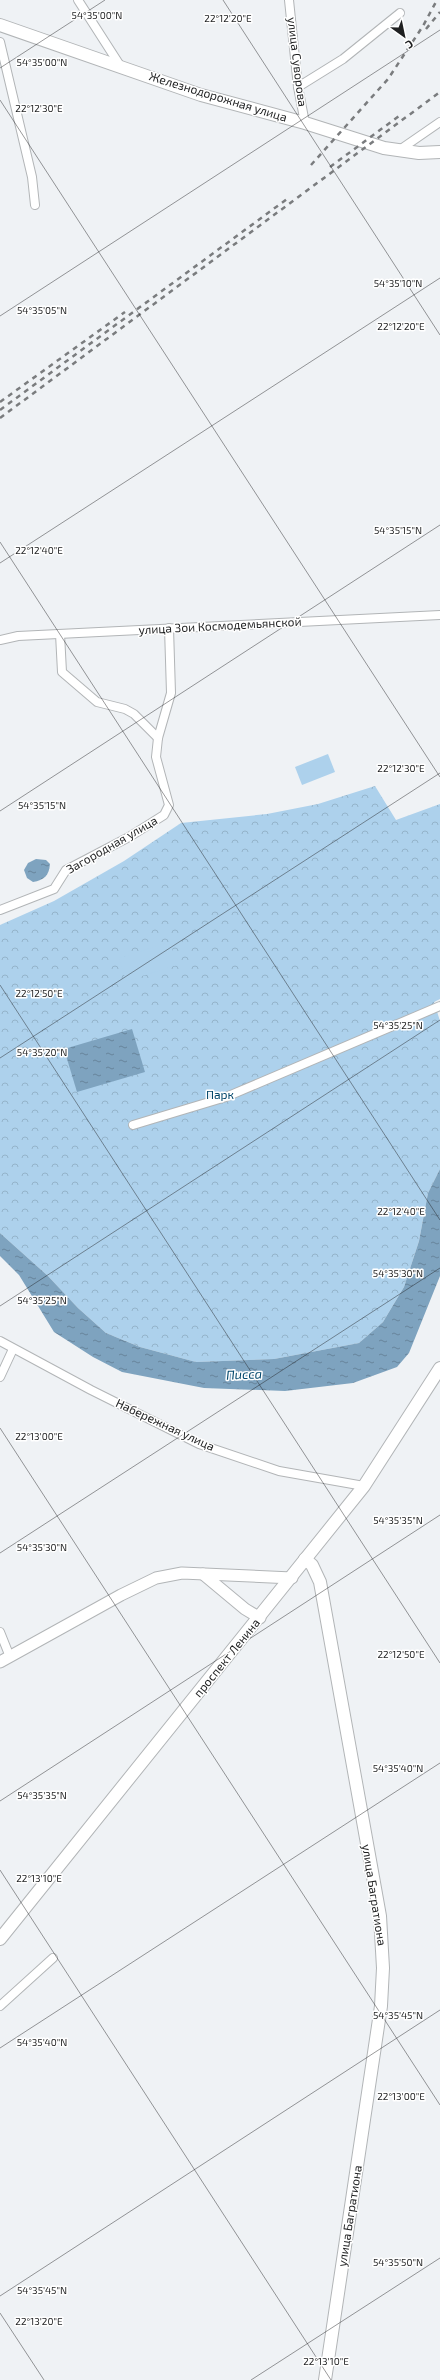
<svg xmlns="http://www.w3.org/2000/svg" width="440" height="2380" viewBox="0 0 440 2380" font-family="'Exo 2',sans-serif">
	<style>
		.forest { fill: url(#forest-crowns) }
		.pitch { fill: #add1ec }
		.water { fill: url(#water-ripples) }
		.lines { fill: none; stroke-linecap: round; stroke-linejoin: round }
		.minor-casing { stroke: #b2b5b7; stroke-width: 10 }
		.secondary-casing { stroke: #b2b5b7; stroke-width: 13 }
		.primary-casing { stroke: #b2b5b7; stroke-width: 14 }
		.minor { stroke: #fff; stroke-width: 8 }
		.secondary { stroke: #fff; stroke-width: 11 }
		.primary { stroke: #fff; stroke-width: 12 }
		.rail { stroke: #7a7c7e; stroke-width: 2.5; stroke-dasharray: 5 5; stroke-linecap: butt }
		.ticks { fill: none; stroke: #1f2021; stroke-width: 1; stroke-opacity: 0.45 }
		.labels { text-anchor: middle; stroke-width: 3; stroke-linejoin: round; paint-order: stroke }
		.street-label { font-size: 12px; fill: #1f2021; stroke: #fff }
		.park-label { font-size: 12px; fill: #00456a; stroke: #fff }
		.water-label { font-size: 13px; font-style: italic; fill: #05496e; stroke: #fff }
		.ticks-label { font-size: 10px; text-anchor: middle; fill: #1f2021; stroke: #fff; stroke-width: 3; stroke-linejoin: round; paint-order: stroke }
	</style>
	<defs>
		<pattern id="forest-crowns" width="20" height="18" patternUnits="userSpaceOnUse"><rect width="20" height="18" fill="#add1ec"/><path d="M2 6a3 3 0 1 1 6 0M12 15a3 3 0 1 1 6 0" fill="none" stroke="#94b3ca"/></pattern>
		<pattern id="water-ripples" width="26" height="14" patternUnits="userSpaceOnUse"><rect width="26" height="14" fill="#7ea3bf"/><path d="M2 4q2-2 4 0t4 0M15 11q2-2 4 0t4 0" fill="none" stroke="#67849b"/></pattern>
	</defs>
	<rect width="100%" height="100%" fill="#eff2f5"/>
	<polygon class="forest" points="375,786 396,820 440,804 440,999 434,1002 440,1021 440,1169 428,1193 419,1241 404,1287 383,1322 359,1343 274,1359 196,1362 140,1347 106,1333 78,1308 48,1276 0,1233 0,925 54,901 124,861 181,823 267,814 318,804"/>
	<g class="pitch">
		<polygon points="328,754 335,772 302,785 295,767"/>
		<polygon points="170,942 177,965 126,981 119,958"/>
	</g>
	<g class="water">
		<path d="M36,859l10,1 4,4c-1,12 -6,16 -17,18l-6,-4 -3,-8 4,-7z"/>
		<polygon points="132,1029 145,1072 77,1092 64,1049"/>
		<polygon points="440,1169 440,1276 409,1353 397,1367 353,1383 285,1391 204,1388 122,1372 93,1357 54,1332 19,1275 0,1256 0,1233 48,1276 78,1308 106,1333 140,1347 196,1362 274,1359 359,1343 383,1322 404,1287 419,1241 428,1193"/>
	</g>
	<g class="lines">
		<defs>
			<g id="minor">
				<polyline points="78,0 121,67"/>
				<polyline points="289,0 298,87 305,123"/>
				<polyline points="0,42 32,177 35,205"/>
				<polyline points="298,87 343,59 400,13"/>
				<polyline points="398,151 440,122"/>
				<polyline points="60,634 62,672 97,702 125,709 134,714 158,738"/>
				<polyline points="0,640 18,636 440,615"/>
				<polyline points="0,910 54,889 66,870 129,837 164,815 169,805 156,757 158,738 171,693 169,628"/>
				<polyline points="133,1125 226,1097 440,1006"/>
				<polyline points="0,1341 91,1390 199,1444 279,1471 364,1486"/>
				<polyline points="0,1377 13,1349"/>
				<polyline points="0,1632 10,1657"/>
				<polyline points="0,2006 53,1958"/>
			</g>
			<g id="secondary">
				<polyline points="203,1574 245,1609 260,1618"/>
				<polyline points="0,1662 121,1595 156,1578 182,1573 292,1578"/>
			</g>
			<g id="primary">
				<polyline points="0,25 201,95 305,123 384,148 419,153 440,152"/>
				<polyline points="305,1559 312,1565 320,1582 380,1916 383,1968 381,2006 325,2380"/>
				<polyline points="0,1939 364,1486 440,1368"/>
			</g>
		</defs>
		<use href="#minor" class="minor-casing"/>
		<use href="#secondary" class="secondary-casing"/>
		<use href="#primary" class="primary-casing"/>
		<use href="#minor" class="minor"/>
		<use href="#secondary" class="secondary"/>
		<use href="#primary" class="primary"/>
		<g class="rail">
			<polyline points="426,29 440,12"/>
			<polyline points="311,165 388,79 423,26 437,0"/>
			<polyline points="330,167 399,116"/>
			<polyline points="0,402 125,312"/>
			<polyline points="0,410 287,199"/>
			<polyline points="0,418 440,92"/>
		</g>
	</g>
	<path class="ticks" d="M223,0l217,335M0,68l105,-68M0,100l440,677M0,316l440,-286M0,542l440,678M0,563l440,-285M0,811l440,-286M0,985l440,678M0,1058l440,-285M0,1306l440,-286M0,1428l440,677M0,1553l440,-285M0,1801l440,-286M0,1870l331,510M0,2048l440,-285M0,2296l440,-286M0,2313l44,67M251,2380l189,-122"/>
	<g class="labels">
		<g class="street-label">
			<text transform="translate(297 62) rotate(83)" y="4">улица Суворова</text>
			<text transform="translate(218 97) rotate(17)" y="4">Железнодорожная улица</text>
			<text transform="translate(220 626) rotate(-3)" y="4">улица Зои Космодемьянской</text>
			<text transform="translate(112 845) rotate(-30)" y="4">Загородная улица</text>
			<text transform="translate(165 1425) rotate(25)" y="4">Набережная улица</text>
			<text transform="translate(227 1658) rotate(-51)" y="4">проспект Ленина</text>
			<text transform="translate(374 1895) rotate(81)" y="4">улица Багратиона</text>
			<text transform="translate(350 2216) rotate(-81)" y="4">улица Багратиона</text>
		</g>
		<g class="park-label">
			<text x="220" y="1099">Парк</text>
		</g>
		<g class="water-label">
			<text transform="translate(244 1374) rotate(-2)" y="5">Писса</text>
		</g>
	</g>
	<g class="ticks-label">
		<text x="97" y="19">54°35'00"N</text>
		<text x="228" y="22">22°12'20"E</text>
		<text x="42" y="66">54°35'00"N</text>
		<text x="39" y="112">22°12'30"E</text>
		<text x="398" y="287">54°35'10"N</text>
		<text x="42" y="314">54°35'05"N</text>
		<text x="401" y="330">22°12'20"E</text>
		<text x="398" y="534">54°35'15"N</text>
		<text x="39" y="554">22°12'40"E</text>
		<text x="401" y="772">22°12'30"E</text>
		<text x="42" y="809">54°35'15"N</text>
		<text x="39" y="997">22°12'50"E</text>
		<text x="398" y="1029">54°35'25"N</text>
		<text x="42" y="1056">54°35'20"N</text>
		<text x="401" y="1215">22°12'40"E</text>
		<text x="398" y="1277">54°35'30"N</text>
		<text x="42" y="1304">54°35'25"N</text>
		<text x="39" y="1440">22°13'00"E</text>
		<text x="398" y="1524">54°35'35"N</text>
		<text x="42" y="1551">54°35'30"N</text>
		<text x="401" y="1658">22°12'50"E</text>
		<text x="398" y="1772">54°35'40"N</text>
		<text x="42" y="1799">54°35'35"N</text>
		<text x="39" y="1882">22°13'10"E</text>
		<text x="398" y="2019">54°35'45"N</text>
		<text x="42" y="2046">54°35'40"N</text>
		<text x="401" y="2100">22°13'00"E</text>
		<text x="398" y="2266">54°35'50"N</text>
		<text x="42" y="2294">54°35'45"N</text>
		<text x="39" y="2325">22°13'20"E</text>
		<text x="326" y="2365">22°13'10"E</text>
	</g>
	<g transform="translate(404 36) rotate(147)" stroke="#ffffff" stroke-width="3" paint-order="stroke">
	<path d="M0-3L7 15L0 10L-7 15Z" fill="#1f2021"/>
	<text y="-6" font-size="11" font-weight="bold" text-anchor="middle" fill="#1f2021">С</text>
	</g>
</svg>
